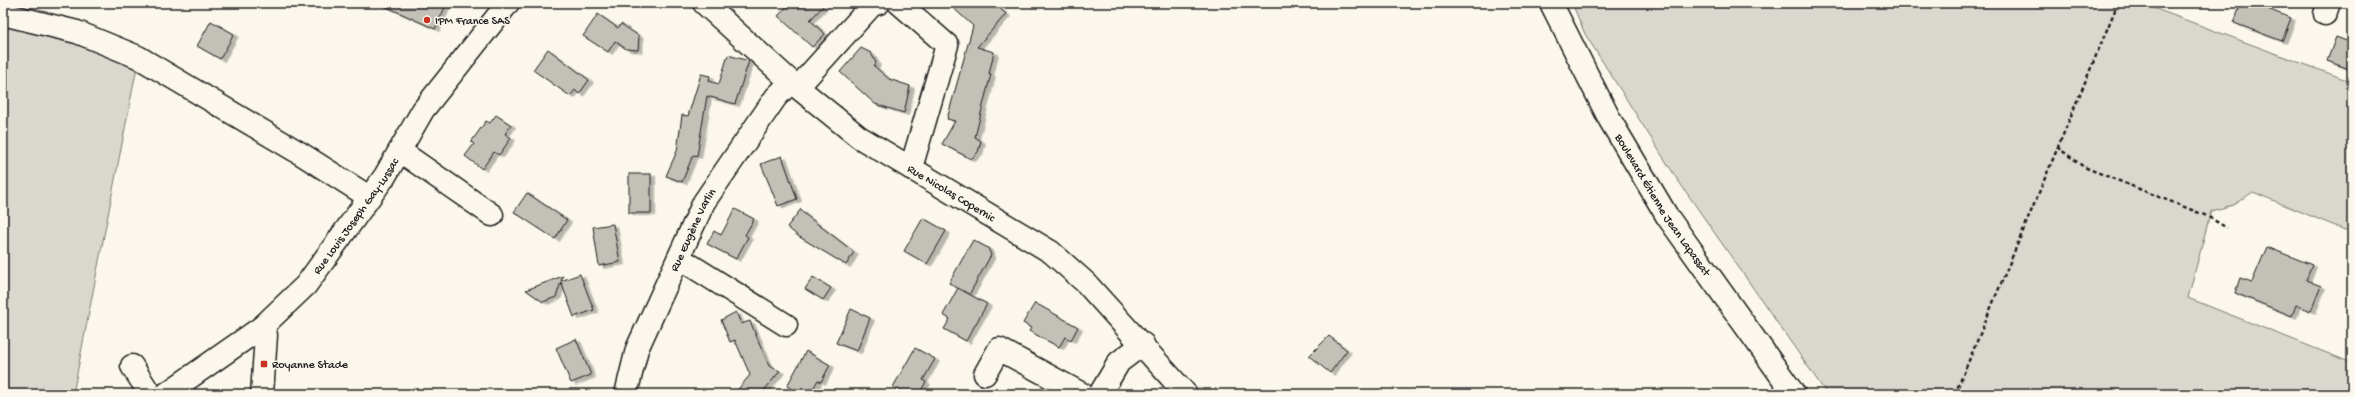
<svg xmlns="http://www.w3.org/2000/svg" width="2355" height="397" viewBox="0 0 2355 397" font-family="'Gochi Hand',sans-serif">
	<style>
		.green { fill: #dad7ce; stroke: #7b7a75 }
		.building { fill: #c3c0b8; stroke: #1c1c1c; filter: url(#shadow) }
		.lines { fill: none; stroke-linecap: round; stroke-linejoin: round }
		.minor-casing { stroke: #1c1c1c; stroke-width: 25 }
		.major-casing { stroke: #1c1c1c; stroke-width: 25 }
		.path { stroke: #1c1c1c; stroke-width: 2.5; stroke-dasharray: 4 3; stroke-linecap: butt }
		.minor { stroke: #fbf7ec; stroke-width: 22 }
		.major { stroke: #fbf7ec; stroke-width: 22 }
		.poi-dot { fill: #c8321e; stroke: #fbf7ec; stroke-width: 1.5 }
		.labels { text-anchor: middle; stroke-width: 3; stroke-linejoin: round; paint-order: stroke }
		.poi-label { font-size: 12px; fill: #1c1c1c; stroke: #fbf7ec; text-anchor: start }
		.street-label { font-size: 12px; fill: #1c1c1c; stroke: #fbf7ec }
	</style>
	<defs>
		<filter id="shadow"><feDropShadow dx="4.5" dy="2.5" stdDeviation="0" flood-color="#0004"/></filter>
	</defs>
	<rect width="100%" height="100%" fill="#fbf7ec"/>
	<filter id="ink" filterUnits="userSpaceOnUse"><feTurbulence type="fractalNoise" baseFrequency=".025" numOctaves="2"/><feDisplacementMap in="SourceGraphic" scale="8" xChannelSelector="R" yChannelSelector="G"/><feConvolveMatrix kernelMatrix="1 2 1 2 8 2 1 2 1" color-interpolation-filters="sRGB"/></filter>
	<g filter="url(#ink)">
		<g class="green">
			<polygon points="1572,3 2140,3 2352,82 2352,233 2253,192 2233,205 2211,211 2188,298 2352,363 2352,394 1827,394 1677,179 1585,34"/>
			<polygon points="3,19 35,27 137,67 73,394 3,394"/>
		</g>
		<g class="building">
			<polygon points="378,3 447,3 435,29"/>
			<polygon points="790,3 826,3 810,20 825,34 812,47 778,16"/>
			<polygon points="948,3 994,3 1006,14 977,47 994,52 989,74 991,74 975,137 981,141 978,152 971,159 942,144 955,121 947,119 973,26"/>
			<polygon points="2241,3 2252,3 2291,18 2282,41 2234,23"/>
			<polygon points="598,14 618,28 621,24 639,36 638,50 626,49 615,41 608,52 583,36"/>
			<polygon points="211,21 234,34 220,59 197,46"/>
			<polygon points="2336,37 2352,43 2352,70 2327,61"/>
			<polygon points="861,48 871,53 876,63 874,66 889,79 910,86 904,113 875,104 840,72"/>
			<polygon points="548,49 589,80 579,94 575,90 570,96 533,70"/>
			<polygon points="728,55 749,61 735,104 707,96 697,156 693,155 682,182 666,176 677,151 682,115 688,116 701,74 710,76 709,81 719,84"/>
			<polygon points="496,115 511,125 505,134 511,138 499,155 494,152 482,169 465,156 474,144 471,142 486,121 490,123"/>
			<polygon points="782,156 797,199 778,206 761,164"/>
			<rect x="629" y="174" width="22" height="39"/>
			<polygon points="527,193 567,220 555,239 514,212"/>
			<polygon points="735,209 754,219 745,235 748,237 736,259 707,244 714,231 721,235"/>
			<polygon points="801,209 802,212 854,252 846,265 798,236 787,227"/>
			<polygon points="923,218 946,231 927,264 904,251"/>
			<polygon points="613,224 620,262 599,266 593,227"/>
			<polygon points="973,240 988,248 991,255 969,295 949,283"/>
			<polygon points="2267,247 2312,265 2306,280 2321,286 2311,311 2296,305 2292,316 2235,293 2240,278 2252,282"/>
			<polygon points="580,274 594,310 574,317 561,282 556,297 543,302 526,290 563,276 561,281"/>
			<polygon points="813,277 831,288 823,300 805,289"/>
			<polygon points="958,288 987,304 966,341 944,329 950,319 943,315"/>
			<polygon points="1035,303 1078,327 1071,340 1065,337 1059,347 1029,331 1031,328 1023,323"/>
			<polygon points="851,309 870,318 857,351 836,343"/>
			<polygon points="736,312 741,324 750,321 769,366 780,371 761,394 734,394 750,375 735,340 730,342 721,320"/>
			<polygon points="1329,336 1347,350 1330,373 1309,356"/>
			<polygon points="576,339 591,375 571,383 556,348"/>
			<polygon points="915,348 935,359 923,380 926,382 919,394 905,394 893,387"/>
			<polygon points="806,351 830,365 821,382 818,380 810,394 800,394 787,386"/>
		</g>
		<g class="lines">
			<defs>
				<g id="minor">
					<path id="s1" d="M704,3l87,79 68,55 192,115 35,31 100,111"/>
					<polyline points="899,3 947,45 911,168"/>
					<polyline points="3,14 77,32 138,57 303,155 369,197"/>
					<polyline points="2325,14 2329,3"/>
					<polyline points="798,87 872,5 879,3"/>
					<polyline points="400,151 492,215"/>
					<polyline points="679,258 786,325"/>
					<polyline points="262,327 266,335 262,394"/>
					<polyline points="132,366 150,394"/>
					<polyline points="985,374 999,349 1082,394"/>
					<path id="s2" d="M166,394l96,-67 44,-42 79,-109 38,-66 85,-107"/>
					<path id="s3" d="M626,394l11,-45 67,-147 72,-105 15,-15"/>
					<polyline points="1100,394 1119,362 1143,344"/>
				</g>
				<g id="major">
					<path id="s4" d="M1551,3l59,117 57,96 127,178"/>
				</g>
			</defs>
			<use href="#minor" class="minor-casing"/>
			<use href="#major" class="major-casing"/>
			<g class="path">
				<polyline points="2057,147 2084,167 2207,216 2227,228"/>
				<polyline points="1955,394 2118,3"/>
			</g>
			<use href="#minor" class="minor"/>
			<use href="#major" class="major"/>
		</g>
	</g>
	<g class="poi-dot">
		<circle cx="427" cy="20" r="4"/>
		<rect x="260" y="360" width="8" height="8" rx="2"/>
	</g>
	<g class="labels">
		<g class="poi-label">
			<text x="435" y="24">IPM France SAS</text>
			<text x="272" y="368">Royanne Stade</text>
		</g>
		<g class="street-label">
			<text dy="4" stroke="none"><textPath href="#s1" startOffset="313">Rue Nicolas Copernic</textPath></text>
			<text dy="4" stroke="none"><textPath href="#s4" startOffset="231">Boulevard Étienne Jean Lapassat</textPath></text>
			<text dy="4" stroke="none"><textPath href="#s2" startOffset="263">Rue Louis Joseph Gay-Lussac</textPath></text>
			<text dy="4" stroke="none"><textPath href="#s3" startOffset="178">Rue Eugène Varlin</textPath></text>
		</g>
	</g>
	<rect width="2355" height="397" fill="none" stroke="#fbf7ec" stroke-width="16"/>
	<rect x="8" y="8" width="2339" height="381" fill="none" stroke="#1c1c1c" stroke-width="1.5" filter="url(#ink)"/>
</svg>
